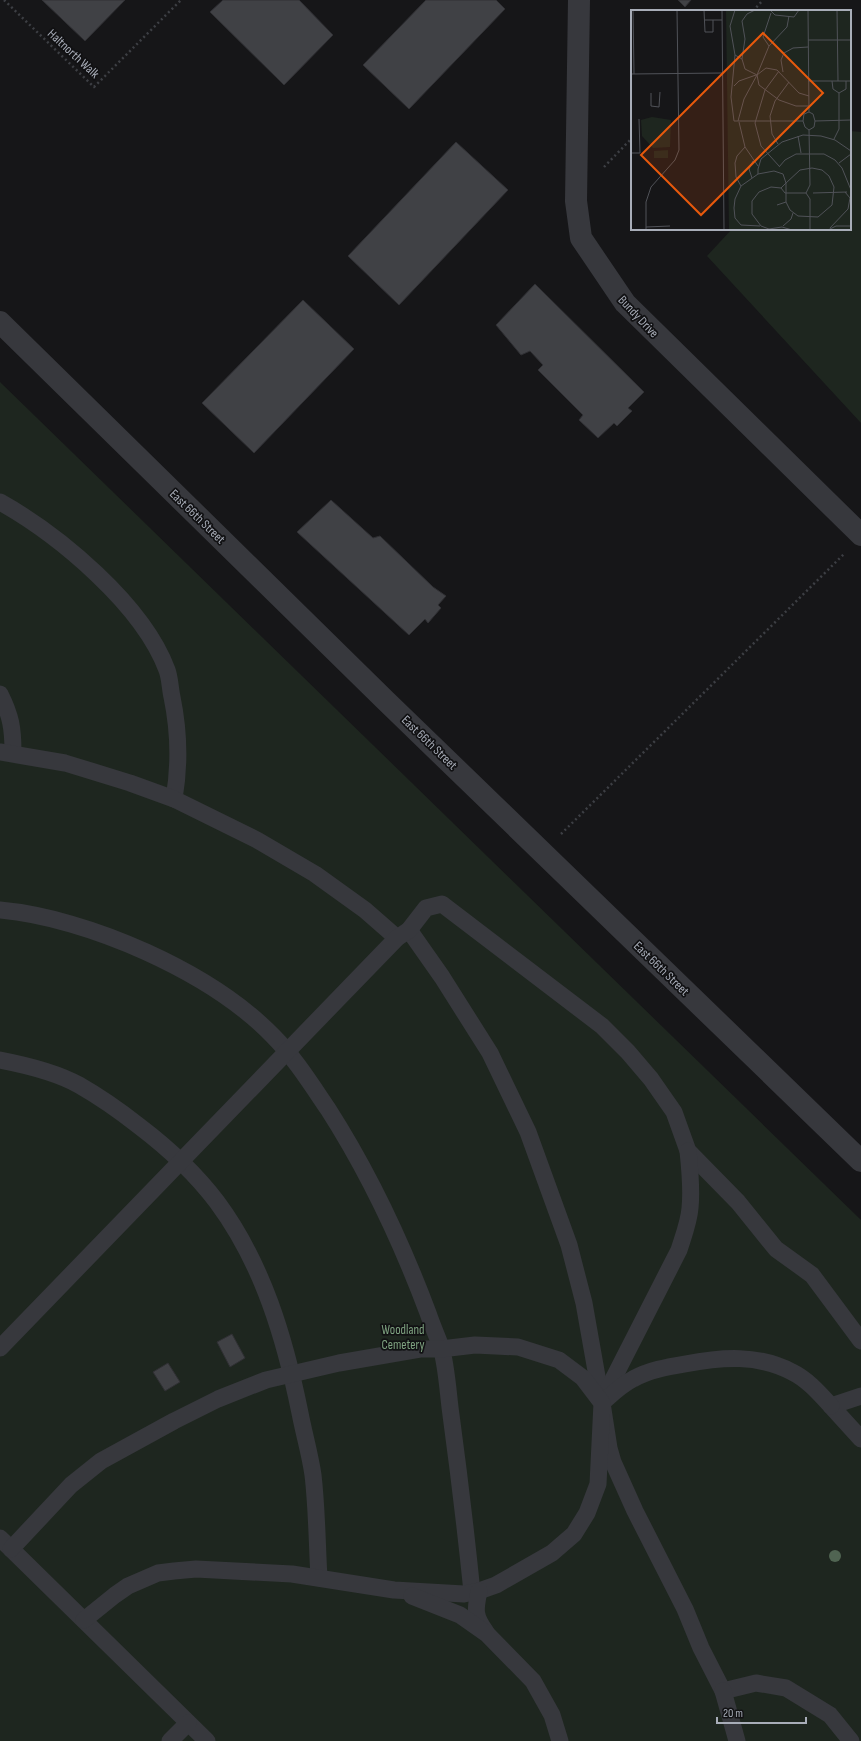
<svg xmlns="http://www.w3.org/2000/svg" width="861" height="1741" viewBox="0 0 861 1741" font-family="'Sofia Sans Condensed',sans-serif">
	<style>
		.green { fill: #1e261f }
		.building { fill: #404145; stroke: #303034 }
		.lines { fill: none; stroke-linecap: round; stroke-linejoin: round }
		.path { stroke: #3d3f44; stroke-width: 2.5; stroke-dasharray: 2 3; stroke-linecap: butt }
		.lane { stroke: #37383d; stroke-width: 17 }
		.street { stroke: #37383d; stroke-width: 22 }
		.tree { fill: #506452 }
		.labels { text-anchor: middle; stroke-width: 3.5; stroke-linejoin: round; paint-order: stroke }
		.street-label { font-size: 13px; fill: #a8adb8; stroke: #111113 }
		.park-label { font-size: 13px; fill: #7fa381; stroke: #111113 }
		.inset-road { fill: none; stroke: #505258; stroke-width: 1 }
		.view { fill: #e8590c; fill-opacity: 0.15; stroke: #e8590c; stroke-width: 2 }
		.inset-edge { fill: none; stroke: #a8adb8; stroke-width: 2 }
	</style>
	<rect width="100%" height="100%" fill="#161618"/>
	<g class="green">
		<polygon points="850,131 861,132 861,423 707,256 732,229 850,229"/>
		<polygon points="0,382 861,1220 861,1741 0,1741"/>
	</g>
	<g class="building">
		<polygon points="42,0 125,0 85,41"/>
		<polygon points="223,0 299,0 333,35 284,85 210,12"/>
		<polygon points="426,0 496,0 505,9 409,109 363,65"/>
		<polygon points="678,0 691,0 685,7"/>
		<polygon points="456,142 508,190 399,305 348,256"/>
		<polygon points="535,284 644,392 628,408 632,411 617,426 614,423 598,438 579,420 583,415 538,370 543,365 530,351 521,355 496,325"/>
		<polygon points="303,300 354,349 254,453 202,403"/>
		<polygon points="331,500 373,538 380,536 433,587 446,596 438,605 441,608 428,623 425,619 409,635 297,532"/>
		<polygon points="232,1334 245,1358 230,1367 217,1342"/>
		<polygon points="168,1363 180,1382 165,1391 153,1372"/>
	</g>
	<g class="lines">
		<g class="path">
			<polyline points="4,0 94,87 181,0"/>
			<polyline points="753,11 763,0"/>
			<polyline points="604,167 632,138"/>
			<polyline points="561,834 844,554"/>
		</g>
		<g class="lane">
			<path d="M0,502c59,33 143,103 167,168 3,8 3,18 5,27 7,34 8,67 2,102"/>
			<path d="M0,694c11,22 13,34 13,59"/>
			<polyline points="0,752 65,763 130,783 174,799 257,840 315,874 365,910 397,938"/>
			<path d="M0,910c88,8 211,62 273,126 21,21 38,48 55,73 41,64 73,132 100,204 4,12 9,23 13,34 6,21 7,47 10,68 8,59 15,118 21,177"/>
			<polyline points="409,930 442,977 490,1053 528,1132 569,1245 584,1303 601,1399"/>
			<path d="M0,1060c26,5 56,12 79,25 21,12 41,26 60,41 29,22 56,47 78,76 46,62 68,137 83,211 4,21 10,41 13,62 4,34 4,69 6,103"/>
			<polyline points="0,1348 397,938 409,930 426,908 442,904 602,1026 628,1052 651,1079 674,1112 688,1151 738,1202 776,1249 812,1275 861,1341"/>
			<path d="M605,1395l74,-145c4,-13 10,-28 11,-42 2,-19 0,-38 -2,-57"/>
			<polyline points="861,1396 831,1406 861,1439"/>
			<path d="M831,1406c-11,-12 -24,-27 -39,-34 -34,-18 -70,-15 -107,-8 -18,3 -36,6 -52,15 -12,6 -21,15 -31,24l7,45 4,14 22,49 50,98 16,39 22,43 33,-8 30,5 44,27 21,26"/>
			<polyline points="0,1538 207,1741"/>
			<polyline points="11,1549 71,1485 101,1461 174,1421 218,1399 266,1380 339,1363 420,1349 441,1349 475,1345 518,1347 559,1360 583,1378 602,1403 598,1484 587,1513 574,1534 552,1553 496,1585 479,1591 464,1594 394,1590 292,1574 196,1569 174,1571 158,1573 128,1586 115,1595 84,1620"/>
			<path d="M479,1591c-4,19 -5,25 7,41"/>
			<polyline points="412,1596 460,1615 487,1634 533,1681 552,1715 560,1741"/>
			<polyline points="723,1691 737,1741"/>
			<polyline points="170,1741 188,1723"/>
		</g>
		<g class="street">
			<polyline points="579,0 576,201 581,238 625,303 861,535"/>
			<polyline points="0,322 385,700 861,1161"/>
		</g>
	</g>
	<circle class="tree" cx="835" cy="1556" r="6"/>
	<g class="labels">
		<g class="street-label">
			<text transform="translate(74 53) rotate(43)" y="5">Haltnorth Walk</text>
			<text transform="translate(639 316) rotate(47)" y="5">Bundy Drive</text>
			<text transform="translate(198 516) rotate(44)" y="5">East 66th Street</text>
			<text transform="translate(430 742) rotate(44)" y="5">East 66th Street</text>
			<text transform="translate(662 968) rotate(44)" y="5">East 66th Street</text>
		</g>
		<g class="park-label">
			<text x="403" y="1334">Woodland<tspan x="403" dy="15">Cemetery</tspan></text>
		</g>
	</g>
	<g transform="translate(631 10)">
		<rect width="220" height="220" fill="#161618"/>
		<path d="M95,0h125v220h-122zM21,107l19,3 -1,27 -17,1 -11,-12 -1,-16zM37,140v8h-14v-7z" fill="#1e261f"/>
		<path class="inset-road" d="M2,0l1,64M73,0l1,22h8v-12M91,0l2,220M104,0l-5,16 5,29 -4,42 3,24h69M139,0l5,5 19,2 5,-7M177,0l1,102M206,0l1,71M74,10h17M177,30h43M138,36l18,-19 2,-11M104,45l7,4 3,-20 -3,-18 5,-7 8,-4M111,49l3,10 12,6 12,-29 -6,-9 8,-24M148,61l-14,19 -10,33 6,23 18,20M152,62l-2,-12 3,-7 9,-5 15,-1M0,64l91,-1M177,71h43M201,71l1,8 6,4M103,76l5,-5 17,-6M20,83v13l8,1 1,-15M178,86l-10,-3 -22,-23 -11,-2 -9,7 2,10 20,15 17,6h13M178,102l4,2 2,7 -1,6 -5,3M178,102l-5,2 -1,7 2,6 4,3M107,111l6,-22 13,-24M184,111l36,-1M108,112l6,25 13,19M178,120l1,55 -4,8 4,6v31M167,126l3,17M203,129l5,-10v-36l7,-4v-8M147,134l-6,-10 -2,-18 5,-15 14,-19M0,143h9l-1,-34M208,153l12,-9M148,157l6,-7 11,-6h28l11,6 7,8 9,22M127,164l-17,12 -6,13 -1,9 1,10 6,7 19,1M121,168l-3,-9 4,-8M110,176l-5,-9 -1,-14 2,-7 8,-9M150,178l5,-5 -3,-9 -9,-3 -16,3v-5l3,-10 21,-17 21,-7 18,1 14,4 16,11M182,183l34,-1M146,195l9,-3v-19l14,-13 12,-2 10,2 7,6 5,11 -2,18 -14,12 -20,-1 -8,-6 -4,-8M152,216l8,-7 2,-6M15,217l24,-1M199,218l18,-19 2,-11 -5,-6M15,220v-28l5,-15 24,-27 4,-10 -2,-140M161,220l-10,-3 -13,2 -8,-3 -9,-12v-13l7,-9 12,-5 10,1 4,5h21M197,220l8,-4h15"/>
		<path class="view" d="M132,23l60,60 -122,122 -60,-60z"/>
		<rect width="220" height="220" class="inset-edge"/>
	</g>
	<path d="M717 1717v6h89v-6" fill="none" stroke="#a8adb8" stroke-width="2"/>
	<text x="723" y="1717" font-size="12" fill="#a8adb8" stroke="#111113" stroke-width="3" paint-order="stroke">20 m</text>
</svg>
